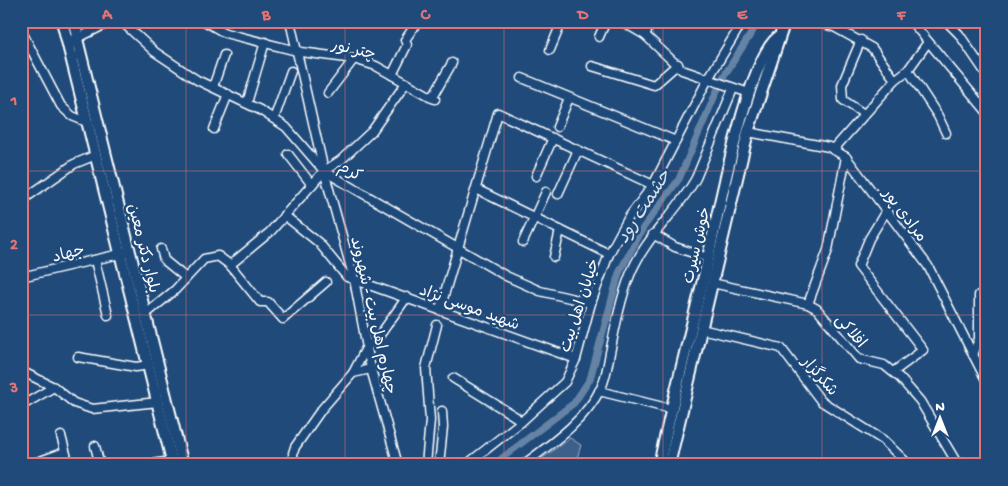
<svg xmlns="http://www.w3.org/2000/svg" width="1008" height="486" viewBox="0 0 1008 486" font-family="'Gochi Hand','Playpen Sans Arabic',sans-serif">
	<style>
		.green { fill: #3c618b; stroke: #9eb0c5 }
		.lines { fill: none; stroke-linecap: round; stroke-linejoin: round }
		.canal { stroke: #6583a4; stroke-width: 7 }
		.minor-casing { stroke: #fff; stroke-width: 11 }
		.major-casing { stroke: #fff; stroke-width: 14 }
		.minor { stroke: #1f4a7a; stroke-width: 8 }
		.major { stroke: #1f4a7a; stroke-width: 10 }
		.grid { fill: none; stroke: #e47373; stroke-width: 1; stroke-opacity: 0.55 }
		.labels { text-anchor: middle; stroke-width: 5; stroke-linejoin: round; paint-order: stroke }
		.street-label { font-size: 16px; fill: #fff; stroke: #1f4a7a }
		.water-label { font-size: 18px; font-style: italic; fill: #d8e0e8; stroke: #1f4a7a }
		.neatline { fill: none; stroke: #e47373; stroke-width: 2 }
		.grid-label { font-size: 16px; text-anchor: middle; font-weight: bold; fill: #e47373 }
	</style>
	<rect width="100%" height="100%" fill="#1f4a7a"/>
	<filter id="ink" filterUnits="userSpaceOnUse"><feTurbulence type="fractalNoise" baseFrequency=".02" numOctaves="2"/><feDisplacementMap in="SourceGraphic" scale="10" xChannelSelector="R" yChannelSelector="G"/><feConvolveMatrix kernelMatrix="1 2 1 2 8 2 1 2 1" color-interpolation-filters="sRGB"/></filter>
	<g filter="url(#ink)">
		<polygon class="green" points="570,438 581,445 575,465 533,465"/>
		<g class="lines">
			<polyline class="canal" points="493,465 574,403 590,379 619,273 643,228 679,179 722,79 759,21"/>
			<defs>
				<g id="minor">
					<polyline points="121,21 155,52 197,80 260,110 286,127 324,171 506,276 540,291 591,303"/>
					<polyline points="204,21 225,33 301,52 354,59 376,66 435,99"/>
					<polyline points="290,21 324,171 354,279 371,369 398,465"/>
					<polyline points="621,21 645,35 682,70 749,93"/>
					<polyline points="813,21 834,27 837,21"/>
					<polyline points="911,21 987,112"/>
					<polyline points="946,21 959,34 987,75"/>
					<polyline points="834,27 872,48 895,80 908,70 928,42"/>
					<polyline points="21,30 61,106 72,116 89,123"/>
					<polyline points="645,35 652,21"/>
					<polyline points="599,37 606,21"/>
					<polyline points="78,38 112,21"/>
					<polyline points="861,40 842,85 843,100 864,114"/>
					<polyline points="550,50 562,21"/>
					<polyline points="592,66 654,85 678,64"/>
					<polyline points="908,70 938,116 946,133"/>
					<polyline points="392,75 407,45 405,40 418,21"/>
					<polyline points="522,78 676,141"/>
					<polyline points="213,87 224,55"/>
					<polyline points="328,93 354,59"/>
					<polyline points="432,98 452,63"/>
					<polyline points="247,103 265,42"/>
					<polyline points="274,119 291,71"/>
					<polyline points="557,127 569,98"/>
					<polyline points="214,129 228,94"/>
					<polyline points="748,132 829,147 846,157 928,266 987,382"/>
					<polyline points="833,150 895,80"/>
					<polyline points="288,154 312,185"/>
					<polyline points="536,176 553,138"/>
					<polyline points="476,189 609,254"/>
					<polyline points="558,194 578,150"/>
					<polyline points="21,201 74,164 96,155"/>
					<polyline points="886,211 869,239 858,266 923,350 893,372"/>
					<polyline points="284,215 319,243 347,277 576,359"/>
					<polyline points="653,234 675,247 708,258"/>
					<polyline points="523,242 546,192"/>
					<polyline points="161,249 164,260 186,278"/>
					<polyline points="554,257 560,230"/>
					<polyline points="95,260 108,315"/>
					<polyline points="230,265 270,232 324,171 341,160 372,131 406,83"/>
					<polyline points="21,277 124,253"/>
					<polyline points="712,283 808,304 817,309 859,359 884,365 900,378 920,401 958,465"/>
					<polyline points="808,304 828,250 846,157"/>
					<polyline points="440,309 498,113 653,185"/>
					<polyline points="146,314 175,290 204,259 218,256 230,265 260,302 268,302 283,319 326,282"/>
					<polyline points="701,329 781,348 821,401 883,440 909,465"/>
					<polyline points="973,355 979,339 979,295 984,292 987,295"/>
					<polyline points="78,357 136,367 149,365"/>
					<polyline points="371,369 353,373 366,348 377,339 407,297"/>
					<polyline points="21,371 54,387 74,403 92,409 158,402"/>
					<polyline points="453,378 516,417 521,422"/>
					<polyline points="599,391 671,409"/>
					<polyline points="21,406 54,387"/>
					<polyline points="61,436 69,465"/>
					<polyline points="95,446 100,465"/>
					<polyline points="29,465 65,452"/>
					<polyline points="144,465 172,461"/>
					<polyline points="294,465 293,453 295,447 321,410 353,373"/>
					<polyline points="426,465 430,420 426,368 437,325"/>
					<polyline points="439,465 443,427 442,411"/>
					<polyline points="466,465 521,422 565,382 576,359 591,303 609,254 629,217 653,185 708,79 743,21"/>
					<path d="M523,465c29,-22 61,-43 78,-77 6,-12 7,-27 10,-40 5,-25 10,-50 19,-73 15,-38 47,-62 66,-97l37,-89"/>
				</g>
				<g id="major">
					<polyline points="62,21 173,465"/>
					<polyline points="77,39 183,465"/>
					<polyline points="74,42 78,36 74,21"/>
					<path d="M659,465c14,-65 30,-129 46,-193 10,-45 41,-209 72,-234"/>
					<polyline points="669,465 748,132 785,21"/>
				</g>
			</defs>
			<use href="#minor" class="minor-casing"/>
			<use href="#major" class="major-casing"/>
			<use href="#minor" class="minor"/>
			<use href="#major" class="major"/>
		</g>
	</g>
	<path class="grid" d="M186,21v444M345,21v444M504,21v444M663,21v444M822,21v444M21,171h966M21,315h966"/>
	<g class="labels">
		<g class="street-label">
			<text transform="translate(354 48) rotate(13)" y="6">چتر نور</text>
			<text transform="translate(351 170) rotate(30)" y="6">کرم</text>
			<text transform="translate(906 214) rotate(53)" y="6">مرادی پور</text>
			<text transform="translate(695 245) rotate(-77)" y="6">خوش سیرت</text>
			<text transform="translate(145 248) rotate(76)" y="6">بلوار دکتر معین</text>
			<text transform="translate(68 252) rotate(-14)" y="6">جهاد</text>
			<text transform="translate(578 305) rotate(-72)" y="6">خیابان اهل بیت</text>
			<text transform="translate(470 306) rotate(20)" y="6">شهید موسی نژاد</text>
			<text transform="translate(375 315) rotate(77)" y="6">چهارم اهل بیت - شهروند</text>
			<text transform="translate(852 330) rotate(50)" y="6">افلاکی</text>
			<text transform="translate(821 375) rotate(49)" y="6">شکرگزار</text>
		</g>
		<g class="water-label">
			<text transform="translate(643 206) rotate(-57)" y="6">حشمت رود</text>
		</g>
	</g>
	<rect width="1008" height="486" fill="none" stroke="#1f4a7a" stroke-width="55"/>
	<g transform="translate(940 418)" stroke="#1f4a7a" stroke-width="4" paint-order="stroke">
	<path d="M0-4L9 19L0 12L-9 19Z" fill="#ffffff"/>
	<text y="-8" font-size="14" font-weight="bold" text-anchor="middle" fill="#ffffff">N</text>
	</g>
	<rect x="28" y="28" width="952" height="430" class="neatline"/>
	<g class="grid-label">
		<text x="107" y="19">A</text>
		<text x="266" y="19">B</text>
		<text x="425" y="19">C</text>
		<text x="583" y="19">D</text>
		<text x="742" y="19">E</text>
		<text x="901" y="19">F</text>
		<text x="14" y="105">1</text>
		<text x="14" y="249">2</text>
		<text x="14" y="392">3</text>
	</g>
</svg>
